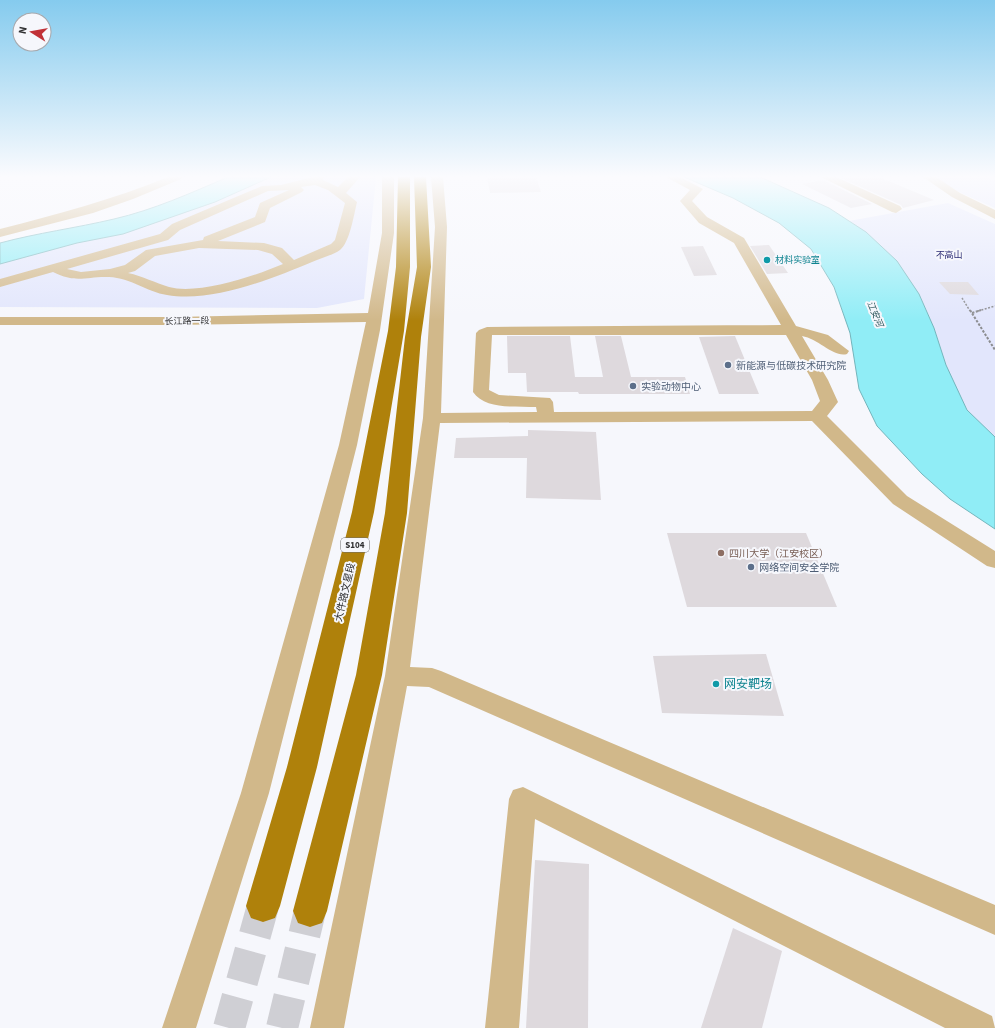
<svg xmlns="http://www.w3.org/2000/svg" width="995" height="1028" viewBox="0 0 995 1028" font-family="'Source Sans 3','Noto Sans SC',sans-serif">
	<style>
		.green { fill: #e2e6fc }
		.water { fill: #90edf6; stroke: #74b5bc }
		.building { fill: #ded9dd }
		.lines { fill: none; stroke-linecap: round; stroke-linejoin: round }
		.major-tunnel { stroke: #cfcfd4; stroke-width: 32; stroke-dasharray: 32 16; stroke-linecap: butt }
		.path-far1 { stroke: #8b8c8f; stroke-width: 1.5; stroke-dasharray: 2 1.5; stroke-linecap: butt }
		.path { stroke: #8b8c8f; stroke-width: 2; stroke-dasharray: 2.5 1.5; stroke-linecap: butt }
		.minor { fill: #d1b88a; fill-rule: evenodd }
		.major { fill: #af810b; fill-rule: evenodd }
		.culture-dot { fill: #0f9aa8; stroke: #f6f7fc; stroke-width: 1.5 }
		.service-dot { fill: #5c6f8a; stroke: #f6f7fc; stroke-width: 1.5 }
		.education-dot { fill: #8d6e63; stroke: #f6f7fc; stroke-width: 1.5 }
		.labels { text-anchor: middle; stroke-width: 4; stroke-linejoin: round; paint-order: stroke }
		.far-park-label { font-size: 9px; fill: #2c2c74; stroke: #f6f7fc }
		.far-culture-label { font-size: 9px; fill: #0d838f; stroke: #f6f7fc; text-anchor: start }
		.far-water-label { font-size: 9px; font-style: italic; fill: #285357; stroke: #f6f7fc }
		.far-street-label { font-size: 9px; fill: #313133; stroke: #f6f7fc }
		.shield { fill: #f6f7fc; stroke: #6c6c6f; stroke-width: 1 }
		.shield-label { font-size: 9px; font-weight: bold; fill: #313133 }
		.service-label { font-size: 10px; fill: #4e5e75; stroke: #f6f7fc; text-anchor: start }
		.education-label { font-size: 10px; fill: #785e54; stroke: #f6f7fc; text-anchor: start }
		.street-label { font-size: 10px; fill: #313133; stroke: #f6f7fc }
		.near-culture-label { font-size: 12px; fill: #0d838f; stroke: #f6f7fc; text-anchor: start }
	</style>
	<rect width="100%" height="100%" fill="#f6f7fc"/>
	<g class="green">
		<polygon points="271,177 376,177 364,299 317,308 0,307 0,264 77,243 123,234"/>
		<polygon points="935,177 985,177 995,181 995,208 959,192"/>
		<path d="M948,203l47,21v213c-9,-9 -21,-17 -28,-28 -17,-24 -23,-54 -33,-81 -18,-47 -42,-79 -85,-107z"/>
	</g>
	<g class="water">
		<path d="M228,177h43l-56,25 -92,32 -46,9 -77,21v-21c37,-10 76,-15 114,-24 39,-9 77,-26 114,-42z"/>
		<polygon points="684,177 760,177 829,208 866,232 897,261 919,294 934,328 946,365 967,410 995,437 995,529 950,499 922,474 877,426 859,389 850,333 834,287 811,249 779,223 733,198"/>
	</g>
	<g class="building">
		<polygon points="487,177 536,177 541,192 490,193"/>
		<polygon points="839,177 879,177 934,200 903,208 901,205"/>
		<polygon points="823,180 872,204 851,208 802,184"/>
		<polygon points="769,245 788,273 767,274 750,246"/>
		<polygon points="703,246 717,275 694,276 681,247"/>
		<polygon points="939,282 968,282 979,295 950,294"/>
		<polygon points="507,336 570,336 575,377 603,377 595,336 621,336 631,377 685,377 690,394 579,394 578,392 527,392 526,373 508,373"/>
		<polygon points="735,336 759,394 719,394 699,337"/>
		<polygon points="528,430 596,432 601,500 526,498 527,458 454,458 456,438 528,436"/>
		<polygon points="667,533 806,533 837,607 687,607"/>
		<polygon points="766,654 784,716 662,713 653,656"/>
		<polygon points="535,860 589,864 588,1028 526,1028"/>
		<polygon points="733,928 782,951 762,1028 701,1028"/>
	</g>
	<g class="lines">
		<g class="major-tunnel">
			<polyline points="229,1028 263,906"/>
			<polyline points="282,1028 310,911"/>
		</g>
		<g class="path-far1">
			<polyline points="962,298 970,311"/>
			<polyline points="978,311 995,306"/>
		</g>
		<g class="path">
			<polyline points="970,310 995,350"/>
			<polyline points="972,313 981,310"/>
		</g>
		<g class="minor">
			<path d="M168,177h15l-2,2 -48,20 -40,14 -93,24v-8c58,-15 112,-29 168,-52z"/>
			<path d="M313,177h11l-1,3 15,7 10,-10h12l-14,16 11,9c-3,12 -7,40 -17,48 -7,5 -19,8 -28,12 -41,17 -100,41 -145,33 -20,-3 -36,-17 -58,-18 -23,-1 -32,7 -56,-5l-53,15v-8l160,-45 12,-10 90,-38 19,-1zM315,185l13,5 17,13 -10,37 -4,4 -37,16 -12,-12 -18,-5 -46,-2 47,-19 5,-14 32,-16 2,-2 -3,-3zM289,190l-29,13 -5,14 -51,20 -1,3 -57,10 -21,15 -15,4 -29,3 -14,-3 101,-29 12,-10 88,-39zM199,248l59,2 14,4 11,10c-28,12 -85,31 -114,23 -14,-4 -26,-11 -41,-14l7,-2 20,-15z"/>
			<polygon points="382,177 394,177 394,233 380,330 357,445 269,793 196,1028 162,1028 241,793 339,445 366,322 174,325 0,325 0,317 174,317 368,313 382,233"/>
			<path d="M431,177h12l4,50 -6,186 96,-1 -1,-5c-20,-1 -51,3 -63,-15l3,-59 3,-3 8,-3 294,-2 -47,-82 -35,-20 -19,-22 10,-11 -24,-13h14l23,12 -11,12 15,16 37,21 52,88 32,9 21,16 -2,3c-13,4 -28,-15 -45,-18l26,44 10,22 -11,14 80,80 88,55v17l-8,-2 -94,-62 -81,-83 -372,2 -30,244 22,1 9,3 554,234v30l-566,-248 -22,-1 -63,342h-34l75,-352 38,-258 12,-191zM492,335h294l26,45 8,21 -8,10 -258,1 -1,-10 -3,-4 -51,-3 -10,-5z"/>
			<polygon points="821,177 836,177 900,206 902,209 896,213 892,212"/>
			<polygon points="923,177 936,177 960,193 995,210 995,219 952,197"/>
			<polygon points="523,787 992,1016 995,1028 945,1028 535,819 519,1028 485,1028 509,799 513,790"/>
		</g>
		<g class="major">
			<polygon points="398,177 410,177 410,267 404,331 374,512 317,767 280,906 275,918 263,922 251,918 246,906 287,767 352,512 388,331 396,267"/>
			<polygon points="414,177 426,177 431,267 421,337 407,513 382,675 327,911 322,923 310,927 298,923 293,911 356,675 385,513 405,337 417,267"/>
		</g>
	</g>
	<linearGradient id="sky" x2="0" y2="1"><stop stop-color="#85cbee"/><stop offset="0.55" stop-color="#fbfbfe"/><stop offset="1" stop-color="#fbfbfe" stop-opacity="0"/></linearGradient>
	<rect width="995" height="321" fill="url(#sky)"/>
	<g class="culture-dot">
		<circle cx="767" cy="260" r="4"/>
		<circle cx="716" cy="684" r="4"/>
	</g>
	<g class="service-dot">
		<circle cx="728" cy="365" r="4"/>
		<circle cx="633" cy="386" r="4"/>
		<circle cx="751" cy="567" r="4"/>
	</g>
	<circle class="education-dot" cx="721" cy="553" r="4"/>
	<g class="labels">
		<g class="far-park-label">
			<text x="949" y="258">不高山</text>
		</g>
		<g class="far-culture-label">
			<text x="775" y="263">材料实验室</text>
		</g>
		<g class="far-water-label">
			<text transform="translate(875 314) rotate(67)" y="3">江安河</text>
		</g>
		<g class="far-street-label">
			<text transform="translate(187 321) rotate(-1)" y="3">长江路一段</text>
		</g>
		<rect class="shield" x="341" y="538" width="28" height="14" rx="3"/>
		<g class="shield-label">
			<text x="355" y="548">S104</text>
		</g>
		<g class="service-label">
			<text x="736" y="369">新能源与低碳技术研究院</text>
			<text x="641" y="390">实验动物中心</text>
			<text x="759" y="571">网络空间安全学院</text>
		</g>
		<g class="education-label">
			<text x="729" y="557">四川大学（江安校区）</text>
		</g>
		<g class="street-label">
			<text transform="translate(344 592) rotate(-77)" y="4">大件路文星段</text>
		</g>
		<g class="near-culture-label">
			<text x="724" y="688">网安靶场</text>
		</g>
	</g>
	<g transform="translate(32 32) rotate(281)"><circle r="19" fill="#f6f7fc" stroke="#a7a8ac"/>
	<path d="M0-3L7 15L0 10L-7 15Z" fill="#c13137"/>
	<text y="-6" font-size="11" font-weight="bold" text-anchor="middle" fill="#313133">N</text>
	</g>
</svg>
